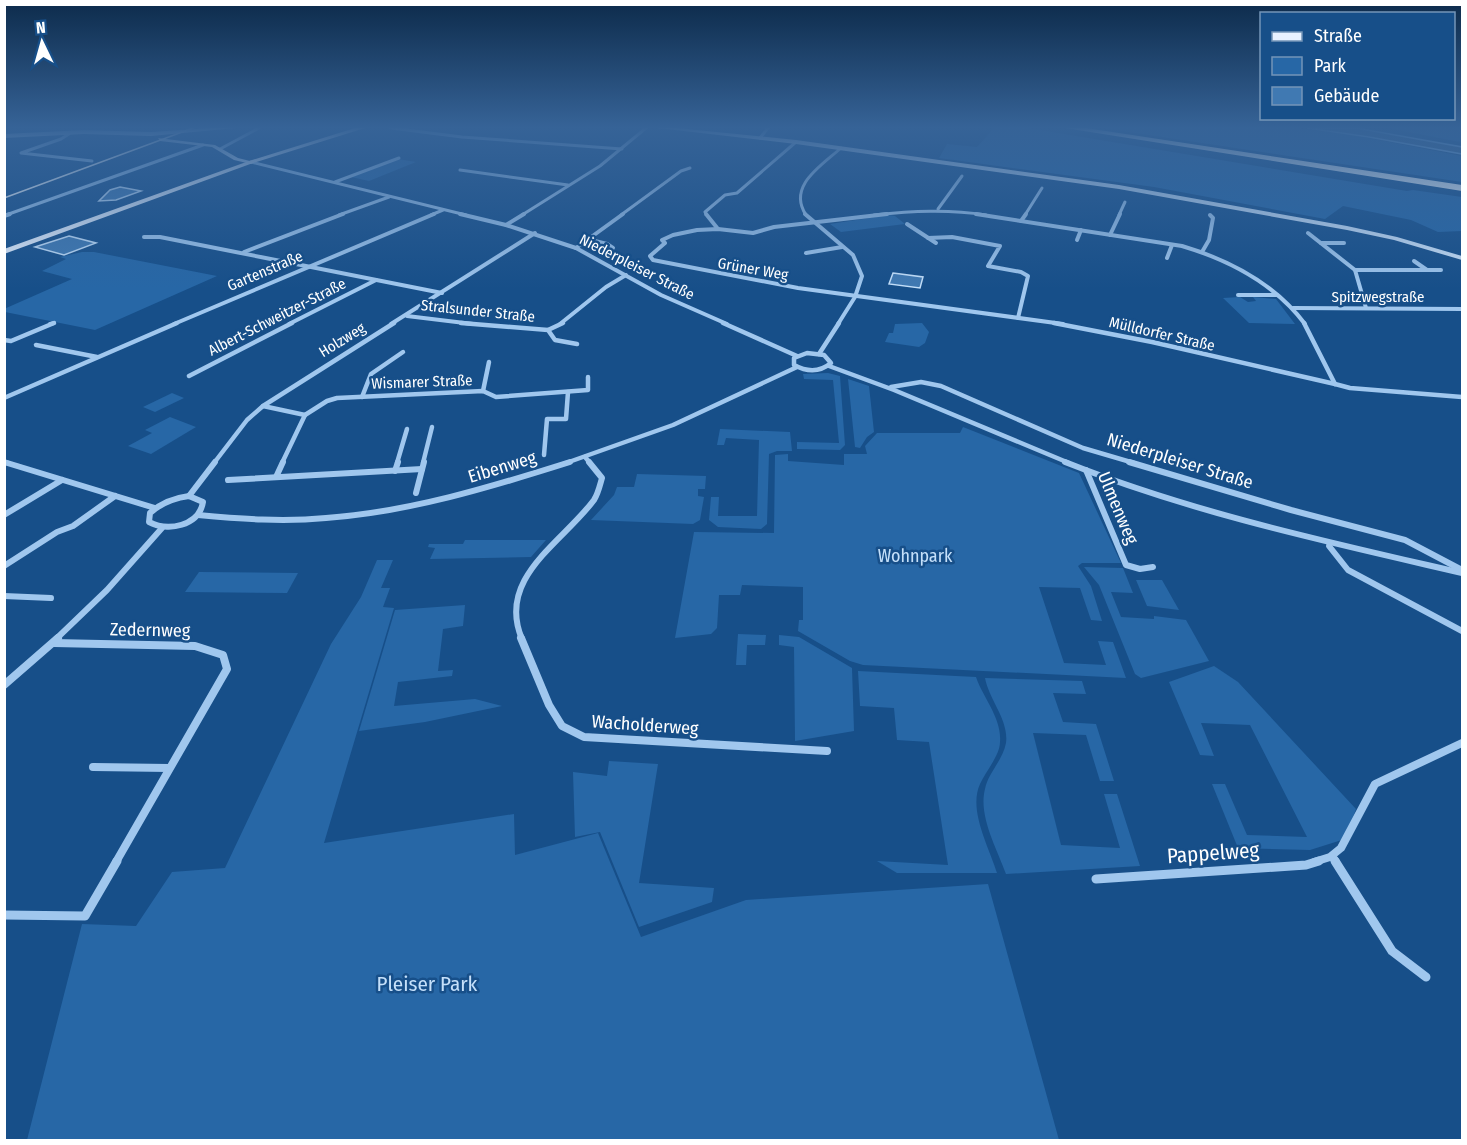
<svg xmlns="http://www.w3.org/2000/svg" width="1467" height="1145" viewBox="0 0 1467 1145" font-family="'Fira Sans Condensed',sans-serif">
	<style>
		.green { fill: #2767a6 }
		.water { fill: #3e6792; stroke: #92c3f1; stroke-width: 1.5 }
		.building { fill: #4079b2; stroke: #c5e0fa; stroke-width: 1.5 }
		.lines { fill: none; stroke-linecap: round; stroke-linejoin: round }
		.street-far5 { stroke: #a0c7ee; stroke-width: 3 }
		.street-far4 { stroke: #a0c7ee; stroke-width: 4 }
		.street-far3 { stroke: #a0c7ee; stroke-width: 4.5 }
		.street-far2 { stroke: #a0c7ee; stroke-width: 6 }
		.street-far1 { stroke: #a0c7ee; stroke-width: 8 }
		.street { stroke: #a0c7ee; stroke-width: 9 }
		.secondary { fill: #cde3fa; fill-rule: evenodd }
		.primary { fill: #e7f1ff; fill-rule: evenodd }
		.highway { fill: #fff; fill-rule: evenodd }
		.tram { stroke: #fff; stroke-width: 1.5 }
		.labels { text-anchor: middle; stroke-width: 5; stroke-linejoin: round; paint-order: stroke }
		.far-street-label { font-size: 15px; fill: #fff; stroke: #174f89 }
		.street-label { font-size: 18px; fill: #fff; stroke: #174f89 }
		.park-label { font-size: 18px; fill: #c5e0fa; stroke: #174f89 }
		.near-street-label { font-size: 21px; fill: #fff; stroke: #174f89 }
		.near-park-label { font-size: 21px; fill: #c5e0fa; stroke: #174f89 }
	</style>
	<rect width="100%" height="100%" fill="#174f89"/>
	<g class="green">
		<polygon points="994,128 1028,128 1407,191 1413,190 1462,197 1462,231 1438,232 1411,220 1343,206 1325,219 1154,187 939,158 947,144 977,147"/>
		<polygon points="1102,128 1296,128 1358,136 1462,156 1462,182"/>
		<polygon points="1388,128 1462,128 1462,142 1455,141"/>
		<polygon points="398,159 416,162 369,181 351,177"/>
		<polygon points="889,215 895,216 905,224 841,232 830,224"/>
		<polygon points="82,252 94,252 217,276 95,330 5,312 4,309 72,279 42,271 66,259 60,257"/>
		<polygon points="1253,297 1276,299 1295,324 1249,323 1223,298 1240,297 1248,302 1256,301"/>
		<polygon points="922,323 929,332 925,343 919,347 885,342 889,333 893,333 895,324"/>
		<polygon points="828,373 840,376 845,445 840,450 797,449 797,442 839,443 833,380 804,379 803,374"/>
		<polygon points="848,379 869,386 874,432 867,437 860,448 855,447"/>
		<polygon points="172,393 184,398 155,412 143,407"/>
		<polygon points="170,417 196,427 151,454 128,446 152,433 145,430"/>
		<polygon points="963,427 1079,473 1121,563 1082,563 1078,566 1091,586 1102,621 1091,620 1080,588 1039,587 1064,663 1106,665 1098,641 1113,642 1126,678 863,665 850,661 798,631 799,620 803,620 803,587 742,585 740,595 719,595 717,628 711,634 675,638 694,532 774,533 775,455 788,454 788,461 844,465 844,454 867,454 865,446 877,433 960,433"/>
		<polygon points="720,429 790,432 792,451 777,451 769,454 767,524 761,529 718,527 709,520 711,497 719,497 718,516 757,516 759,440 726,438 724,445 717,445"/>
		<polygon points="637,474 706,476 705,489 698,489 698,496 704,497 700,520 693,524 591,520 614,495 617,487 634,487"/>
		<polygon points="465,540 546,540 531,557 430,559 435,548 428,547 429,544 463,544"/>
		<polygon points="377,560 393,560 381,588 390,588 383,607 394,608 324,843 514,814 515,855 598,833 641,937 746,900 988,884 1059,1140 27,1140 82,924 136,926 172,872 225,868 331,644 361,597"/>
		<polygon points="1084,567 1123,568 1133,593 1111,592 1121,617 1154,619 1154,616 1186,620 1209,661 1141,678 1135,674 1099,585"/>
		<polygon points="199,572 298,573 287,593 185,592"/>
		<polygon points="1136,580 1162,580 1179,610 1147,606"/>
		<polygon points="465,605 463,626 443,629 438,671 453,670 452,676 398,682 394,706 475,699 502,706 425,722 359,731 395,610"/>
		<polygon points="738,634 766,635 765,645 747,645 746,665 736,665"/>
		<polygon points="779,635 799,637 852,668 854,731 795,741 794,647 779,645"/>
		<polygon points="1214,666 1238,682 1356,809 1345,839 1310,850 1238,848 1212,784 1225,784 1247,835 1307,837 1250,725 1201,723 1214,756 1200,755 1169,682"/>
		<path d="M858,671l118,6c7,21 26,41 24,65 0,13 -14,29 -20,42 -12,26 9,63 17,89h-100l-20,-12 71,4 -19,-123 -32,-2 -3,-32 -34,-2z"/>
		<path d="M985,678l97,3 4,13 -33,-1 10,29 33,2 18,57h-14l-14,-46 -53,-2 28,112 59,3 -16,-54h13l23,72 -134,8c-9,-25 -28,-58 -21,-85 3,-16 18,-29 21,-46 3,-23 -17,-43 -21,-65z"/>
		<polygon points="609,761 658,764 639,883 714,888 712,902 639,927 600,832 575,837 573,772 607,776"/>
	</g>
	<polygon class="water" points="1307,128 1356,128 1462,147 1462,154 1369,137"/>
	<g class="building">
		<polygon points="120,187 141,191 116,200 99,201 110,190"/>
		<polygon points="69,236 96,243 64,255 35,247"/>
		<polygon points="893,273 923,277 920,288 889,284"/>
	</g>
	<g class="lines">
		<g class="street-far5">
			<polyline points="391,128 462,137 622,149"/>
			<polyline points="72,132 61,139 21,153 92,161"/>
			<polyline points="760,138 768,128"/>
			<polyline points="220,149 259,128"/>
			<polyline points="251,162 466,215"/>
			<polyline points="460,170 568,185"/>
			<polyline points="335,182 399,158"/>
			<polyline points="938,209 962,176"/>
			<polyline points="6,215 203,145"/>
			<polyline points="339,215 389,197"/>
			<polyline points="431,215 443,210"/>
			<polyline points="522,215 600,166 646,128"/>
			<polyline points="621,215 681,171 690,168"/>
			<polyline points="707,215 705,212 725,195 737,193 796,142"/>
			<path d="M806,215c-19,-29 15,-49 35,-67"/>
			<path d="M874,215c38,-4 74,-6 112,0"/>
			<polyline points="1025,215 1042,188"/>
			<polyline points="1119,215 1125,202"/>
		</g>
		<g class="street-far4">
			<polyline points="460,214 506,225 576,248 661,295 727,324"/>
			<polyline points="706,214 718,229"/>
			<polyline points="805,214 853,255 862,276 855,297 838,324"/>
			<polyline points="887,214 774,227 753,233 718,229 697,230 673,235 662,240 665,243 650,256 653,260 798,288 1063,324"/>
			<path d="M976,214l206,32c47,14 93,38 123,78"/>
			<polyline points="4,216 10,214"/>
			<polyline points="1021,221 1026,214"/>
			<polyline points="907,224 936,243"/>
			<polyline points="506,225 524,214"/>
			<polyline points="1308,233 1355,270 1366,308"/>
			<polyline points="1110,235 1120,214"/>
			<polyline points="144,237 160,237 442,293"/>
			<polyline points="928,238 952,237 1000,246 988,266 1021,272 1028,276 1018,318"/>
			<polyline points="587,239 607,244 613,248"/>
			<polyline points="1077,240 1081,230"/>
			<polyline points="1321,243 1344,243"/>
			<polyline points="576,248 623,214"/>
			<polyline points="244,252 343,214"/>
			<polyline points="1202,252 1209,240 1213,218 1210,215"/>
			<polyline points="806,253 842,247"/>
			<polyline points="1167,258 1172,245"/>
			<polyline points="1414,261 1427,270"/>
			<polyline points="1355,270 1441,270"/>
			<polyline points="1238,295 1277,295"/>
			<polyline points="1293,308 1462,309"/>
			<polyline points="407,316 473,324"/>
			<polyline points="50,324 54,323"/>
			<polyline points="174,324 434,214"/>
			<polyline points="289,324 376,280"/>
			<polyline points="391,324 535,233"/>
			<polyline points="560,324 606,287 626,275"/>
		</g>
		<g class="street-far3">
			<polyline points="461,323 548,330 555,340 577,344"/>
			<polyline points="723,323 797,356"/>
			<polyline points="1054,323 1152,342 1335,384"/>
			<polyline points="1304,323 1335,384"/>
			<polyline points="548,330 563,323"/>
			<polyline points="4,340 11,341 54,323"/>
			<polyline points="36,345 97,357"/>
			<path d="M807,353l17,2 7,8c-12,10 -24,9 -37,2v-7z"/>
			<polyline points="819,354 839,323"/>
			<polyline points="829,366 894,390 1069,463"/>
			<polyline points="189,376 292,323"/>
			<polyline points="1335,384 1350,388 1462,397"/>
			<polyline points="891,387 921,382 941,386 1083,448 1134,463"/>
			<polyline points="483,391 489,362"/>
			<polyline points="362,397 371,374 403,352"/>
			<polyline points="4,398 177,323"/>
			<polyline points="263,406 305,415 327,401 337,398 483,391 496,397 588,390 588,377"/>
			<polyline points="544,455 547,419 566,419 568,392"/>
			<polyline points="585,457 590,463"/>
			<polyline points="4,462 8,463"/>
			<polyline points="214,463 247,420 263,406 394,323"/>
			<polyline points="282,463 305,415"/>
			<polyline points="397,463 407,429"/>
			<polyline points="423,463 432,427"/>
			<polyline points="566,463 673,425 797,367"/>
		</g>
		<g class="street-far2">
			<polyline points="4,462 155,508"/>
			<path d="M1065,462c128,51 263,80 397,111"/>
			<polyline points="1129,462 1291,510 1405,540 1462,570"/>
			<polyline points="1086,470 1126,565 1140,569 1153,567"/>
			<polyline points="395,471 398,462"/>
			<polyline points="276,477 283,462"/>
			<polyline points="228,480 422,469"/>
			<polyline points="416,493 424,462"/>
			<polyline points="189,496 215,462"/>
			<path d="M189,496l14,6c-4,24 -35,30 -54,20l1,-9c11,-10 24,-15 39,-17z"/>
			<polyline points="4,515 62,480"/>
			<path d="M198,515c43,4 85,7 128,3 83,-6 165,-31 244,-56"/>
			<polyline points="1330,543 1329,546 1348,570 1462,631"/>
			<polyline points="4,566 57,532 73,526 115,496"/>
			<polyline points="4,596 51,598"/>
			<polyline points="56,639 107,590 162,528"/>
			<path d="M522,639c-26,-61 40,-96 72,-139 4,-6 6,-15 8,-22l-13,-16"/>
		</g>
		<g class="street-far1">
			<polyline points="521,638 549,705 562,726 584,737 827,751"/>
			<polyline points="54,643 195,646 223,655 227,669 116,862"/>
			<polyline points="4,685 58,638"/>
			<polyline points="93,767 169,768"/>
			<polyline points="1332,856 1336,862"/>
			<polyline points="1314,862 1330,857 1341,848 1375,784 1462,743"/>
		</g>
		<g class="street">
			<polyline points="1335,861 1392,951 1426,977"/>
			<polyline points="1096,879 1306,865 1319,861"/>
			<polyline points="4,915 85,916 117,861"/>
		</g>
		<g class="secondary">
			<polygon points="210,128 236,128 151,136 84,134 4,138 4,134 84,130 151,132"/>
			<polygon points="658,128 677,128 796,140 1119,185 1347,226 1397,237 1462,256 1462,260 1394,240 1347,230 1119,189 796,144"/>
			<polygon points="158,138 215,145 238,158 254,162 251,164 234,160 212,147 160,141"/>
		</g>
		<polygon class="primary" points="355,128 365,128 253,163 4,254 4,249 249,161"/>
		<polygon class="highway" points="1065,128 1086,128 1462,185 1462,191"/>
		<polyline class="tram" points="4,198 193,128"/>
	</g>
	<linearGradient id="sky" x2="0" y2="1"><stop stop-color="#0d2b4b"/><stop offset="0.44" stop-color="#366397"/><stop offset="1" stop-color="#366397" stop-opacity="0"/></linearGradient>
	<rect width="1467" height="289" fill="url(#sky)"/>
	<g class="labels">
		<g class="far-street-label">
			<text transform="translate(637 267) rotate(27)" y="5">Niederpleiser Straße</text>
			<text transform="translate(753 269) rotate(10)" y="5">Grüner Weg</text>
			<text transform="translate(265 271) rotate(-23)" y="5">Gartenstraße</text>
			<text x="1378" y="302">Spitzwegstraße</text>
			<text transform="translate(478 311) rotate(6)" y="5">Stralsunder Straße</text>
			<text transform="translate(277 317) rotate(-27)" y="5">Albert-Schweitzer-Straße</text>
			<text transform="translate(1162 334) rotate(13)" y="5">Mülldorfer Straße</text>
			<text transform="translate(342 340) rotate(-32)" y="5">Holzweg</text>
			<text transform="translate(422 382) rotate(-2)" y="5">Wismarer Straße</text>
		</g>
		<g class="street-label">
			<text transform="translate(1180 461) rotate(17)" y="6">Niederpleiser Straße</text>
			<text transform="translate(502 467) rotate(-17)" y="6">Eibenweg</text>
			<text transform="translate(1118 508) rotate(67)" y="6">Ulmenweg</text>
			<text transform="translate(150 630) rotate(1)" y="6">Zedernweg</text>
			<text transform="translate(645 725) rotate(4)" y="6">Wacholderweg</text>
		</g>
		<g class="park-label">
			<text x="915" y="562">Wohnpark</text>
		</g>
		<g class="near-street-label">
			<text transform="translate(1213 853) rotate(-4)" y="7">Pappelweg</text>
		</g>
		<g class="near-park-label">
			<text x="427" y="991">Pleiser Park</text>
		</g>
	</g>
	<rect width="1467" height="1145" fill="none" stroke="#ffffff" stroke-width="12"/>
	<rect x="1260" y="12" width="195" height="108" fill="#174f89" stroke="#7495b8" stroke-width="1.5"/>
	<rect x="1272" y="32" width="30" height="9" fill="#e7f1ff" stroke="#7495b8" stroke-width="1.5"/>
	<text x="1314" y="42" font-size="18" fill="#ffffff">Straße</text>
	<rect x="1272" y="57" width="30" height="18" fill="#2767a6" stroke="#7495b8" stroke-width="1.5"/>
	<text x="1314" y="72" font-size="18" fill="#ffffff">Park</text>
	<rect x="1272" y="87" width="30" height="18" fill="#4079b2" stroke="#7495b8" stroke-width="1.5"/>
	<text x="1314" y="102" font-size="18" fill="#ffffff">Gebäude</text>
	<g transform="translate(42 42) rotate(355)" stroke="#174f89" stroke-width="4.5" paint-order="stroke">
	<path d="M0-4.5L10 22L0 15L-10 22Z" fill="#ffffff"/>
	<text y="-9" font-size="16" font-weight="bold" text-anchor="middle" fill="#ffffff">N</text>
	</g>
</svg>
